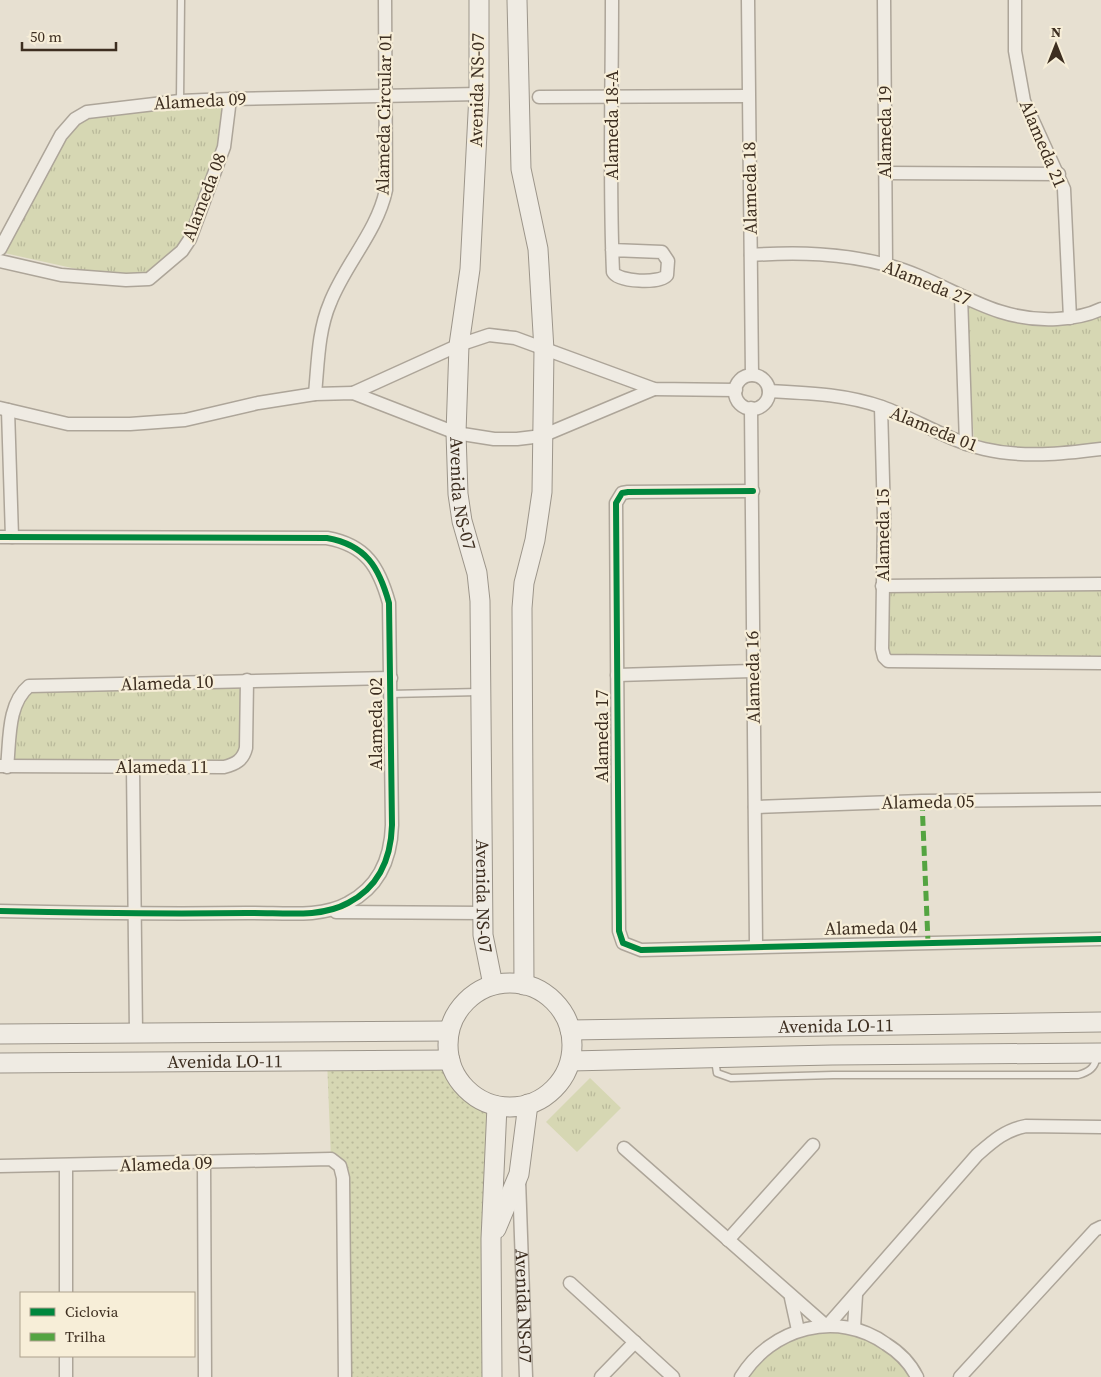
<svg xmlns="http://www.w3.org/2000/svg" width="1101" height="1377" viewBox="0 0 1101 1377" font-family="'Source Serif 4',serif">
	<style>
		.grass { fill: url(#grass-dots) }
		.park { fill: url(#park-tufts) }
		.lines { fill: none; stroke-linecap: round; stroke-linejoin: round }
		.lane-casing { stroke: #ada599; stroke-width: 9 }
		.street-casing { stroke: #ada599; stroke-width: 15 }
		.secondary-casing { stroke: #9c958a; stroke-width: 21 }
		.lane { stroke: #efebe3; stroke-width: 6 }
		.street { stroke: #efebe3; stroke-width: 12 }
		.secondary { stroke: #efebe3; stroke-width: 19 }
		.quiet { stroke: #54a441; stroke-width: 5; stroke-dasharray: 10 5; stroke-linecap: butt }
		.cycleway-casing { stroke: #f7eed8; stroke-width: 9 }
		.cycleway { stroke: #00873e; stroke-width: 6 }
		.labels { text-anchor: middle; stroke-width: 4.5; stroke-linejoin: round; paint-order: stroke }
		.street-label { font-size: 18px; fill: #3d2e20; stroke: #f7eed8 }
	</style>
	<defs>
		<pattern id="grass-dots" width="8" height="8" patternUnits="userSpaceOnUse" patternTransform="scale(1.25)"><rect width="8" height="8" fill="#d6d7b3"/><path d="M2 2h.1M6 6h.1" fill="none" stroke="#b9b99a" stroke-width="1.8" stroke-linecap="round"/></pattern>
		<pattern id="park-tufts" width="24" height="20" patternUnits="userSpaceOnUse" patternTransform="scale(1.25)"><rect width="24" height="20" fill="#d6d7b3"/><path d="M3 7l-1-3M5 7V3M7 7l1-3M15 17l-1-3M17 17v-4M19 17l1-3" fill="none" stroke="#b9b99a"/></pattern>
	</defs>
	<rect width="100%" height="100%" fill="#e7e0d1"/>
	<polygon class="grass" points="327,1060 450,1060 476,1097 497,1106 492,1377 345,1377 340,1166 331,1159"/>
	<g class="park">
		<polygon points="180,101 226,108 204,201 182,251 149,279 126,280 0,252 62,132 87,112"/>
		<polygon points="961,296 1048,320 1101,309 1101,449 1011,453 974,438"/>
		<polygon points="1101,584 1101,663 888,661 882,586"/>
		<polygon points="247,680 246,748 232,765 7,767 18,698 39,685"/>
		<polygon points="590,1078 621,1108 577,1152 546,1122"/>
		<polygon points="825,1325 877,1337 917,1377 741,1377 762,1350"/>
	</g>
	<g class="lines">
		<defs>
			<g id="lane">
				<polyline points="180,101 181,0"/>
				<polyline points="390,694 479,692"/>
				<path d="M715,1060l2,13 14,5 102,-3h245c11,-3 17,-7 19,-19"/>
			</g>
			<g id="street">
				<path d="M612,0c0,91 -3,181 1,272 5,10 47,12 54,3l1,-14 -6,-9 -50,-2"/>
				<polyline points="748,0 752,375"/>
				<polyline points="884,0 886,265"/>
				<polyline points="1015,0 1015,51 1024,101 1064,189 1070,318"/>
				<polyline points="539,97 748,96"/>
				<polyline points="885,173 1059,174"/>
				<polyline points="0,249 61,135 75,119 87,112 180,101 230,99 479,94"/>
				<path d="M751,255c47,-3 91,-2 136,10 61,16 102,58 170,54 15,-1 30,-3 44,-10"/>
				<polyline points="0,261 61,275 126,280 149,279 182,251 190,239 224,147 230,99"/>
				<polyline points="961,296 966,444"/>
				<circle cx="752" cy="392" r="17"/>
				<path d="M769,391c38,2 76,3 113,16 35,13 65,33 102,42 39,9 78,5 117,0"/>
				<polyline points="353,393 459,345 489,335 515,338 654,389 736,390"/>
				<path d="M315,394c3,-31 3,-63 15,-91 15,-39 47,-71 56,-113l-1,-190"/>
				<polyline points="881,407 884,517 882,649 884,657 888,661 1101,663"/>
				<polyline points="0,408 68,424 130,424 185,420 258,403 315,394 353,393 456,433 494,439 517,439 542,436 654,389"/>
				<polyline points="751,408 756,945"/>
				<polyline points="8,410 12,537"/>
				<polyline points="753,491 628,492 622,493 616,503 619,931 623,943 641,950 1101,939"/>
				<path d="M0,537l327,1c39,7 52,29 62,65l3,222c-1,34 -13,62 -44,78 -29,16 -69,9 -101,10 -82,1 -165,0 -247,-2"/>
				<polyline points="882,586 1101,584"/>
				<polyline points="617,675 752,671"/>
				<path d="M0,766l224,1c12,-3 19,-7 22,-19l1,-68"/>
				<path d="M7,767c3,-26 0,-63 22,-81l362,-8"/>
				<polyline points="133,767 136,1033"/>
				<polyline points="755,807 922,801 1101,799"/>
				<polyline points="336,912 483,913"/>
				<polyline points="624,1148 825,1325"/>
				<polyline points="204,1163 205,1377"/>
				<polyline points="0,1166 331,1159 340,1166 343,1178 345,1377"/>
				<path id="s1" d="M519,1180l7,197"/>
				<polyline points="728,1240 813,1145"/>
				<polyline points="570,1283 673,1377"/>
				<polyline points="66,1293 66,1166"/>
				<polyline points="791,1298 798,1330"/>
				<path d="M828,1325l149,-170c16,-14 28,-25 49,-29l75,1"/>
				<polyline points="854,1328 856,1295"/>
				<polyline points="66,1377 66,1356"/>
				<polyline points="601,1377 635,1342"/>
				<path d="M741,1377c30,-49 96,-68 145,-33 13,8 24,19 31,33"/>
				<polyline points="960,1377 1095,1230 1101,1227"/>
			</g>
			<g id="secondary">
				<path id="s2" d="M479,0v94l-9,175 -11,76 -3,88 2,61 4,27 15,52 3,28 3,334 10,50"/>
				<polyline points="517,0 521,169 538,249 544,350 542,492 535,540 524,583 522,608 524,985"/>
				<circle cx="510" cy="1045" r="62"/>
				<path id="s3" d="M570,1030l531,-8"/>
				<polyline points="0,1034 449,1031"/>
				<polyline points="571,1061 832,1055 1101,1053"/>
				<path id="s4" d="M0,1063l450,-3"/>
				<polyline points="496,1229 519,1174 528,1104"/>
				<polyline points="492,1377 491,1239 497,1106"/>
			</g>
		</defs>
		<use href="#lane" class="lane-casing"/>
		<use href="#street" class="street-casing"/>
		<use href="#secondary" class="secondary-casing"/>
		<use href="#lane" class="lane"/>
		<use href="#street" class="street"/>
		<use href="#secondary" class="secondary"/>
		<polyline class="quiet" points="922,801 928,942"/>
		<defs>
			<g id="cycleway">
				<polyline points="753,491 628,492 622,493 616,503 619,931 623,943 641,950 1101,939"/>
				<path d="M0,537l327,1c39,7 52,29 62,65l3,222c-1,34 -13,62 -44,78 -29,16 -69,9 -101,10 -82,1 -165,0 -247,-2"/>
			</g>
		</defs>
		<use href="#cycleway" class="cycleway-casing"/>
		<use href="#cycleway" class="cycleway"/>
	</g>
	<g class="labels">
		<g class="street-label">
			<text transform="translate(477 90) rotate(-89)" y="6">Avenida NS-07</text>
			<text transform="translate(200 101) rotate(-3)" y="6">Alameda 09</text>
			<text transform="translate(384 114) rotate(-89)" y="6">Alameda Circular 01</text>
			<text transform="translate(612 125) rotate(-90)" y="6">Alameda 18-A</text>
			<text transform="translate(885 132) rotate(-90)" y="6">Alameda 19</text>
			<text transform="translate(1043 144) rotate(67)" y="6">Alameda 21</text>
			<text transform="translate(750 188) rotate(-91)" y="6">Alameda 18</text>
			<text transform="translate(204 197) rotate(-69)" y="6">Alameda 08</text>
			<text transform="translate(927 283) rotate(22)" y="6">Alameda 27</text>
			<text transform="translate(934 429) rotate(22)" y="6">Alameda 01</text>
			<text dy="6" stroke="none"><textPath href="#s2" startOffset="495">Avenida NS-07</textPath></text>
			<text transform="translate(883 535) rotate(-90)" y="6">Alameda 15</text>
			<text transform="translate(753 677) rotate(-91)" y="6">Alameda 16</text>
			<text transform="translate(167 683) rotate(-2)" y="6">Alameda 10</text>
			<text transform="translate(376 724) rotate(-90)" y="6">Alameda 02</text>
			<text transform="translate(602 736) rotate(-90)" y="6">Alameda 17</text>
			<text x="162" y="773">Alameda 11</text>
			<text transform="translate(928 802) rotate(-1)" y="6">Alameda 05</text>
			<text dy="6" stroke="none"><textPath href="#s2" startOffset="900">Avenida NS-07</textPath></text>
			<text transform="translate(871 928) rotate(-1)" y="6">Alameda 04</text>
			<text dy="6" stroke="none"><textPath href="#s3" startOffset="266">Avenida LO-11</textPath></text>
			<text dy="6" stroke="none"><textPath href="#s4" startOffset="225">Avenida LO-11</textPath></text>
			<text transform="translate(166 1164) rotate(-2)" y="6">Alameda 09</text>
			<text dy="6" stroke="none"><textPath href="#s1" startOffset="126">Avenida NS-07</textPath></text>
		</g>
	</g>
	<rect x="20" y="1292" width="175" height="65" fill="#f7eed8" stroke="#ada18e"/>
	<rect x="30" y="1308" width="25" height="8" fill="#00873e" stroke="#ada18e"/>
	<text x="65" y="1317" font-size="15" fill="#3d2e20">Ciclovia</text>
	<rect x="30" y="1333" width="25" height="8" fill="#54a441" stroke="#ada18e"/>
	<text x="65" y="1342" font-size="15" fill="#3d2e20">Trilha</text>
	<g transform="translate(1056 45)" stroke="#f7eed8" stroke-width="4" paint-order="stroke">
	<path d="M0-4L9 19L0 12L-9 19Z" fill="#3d2e20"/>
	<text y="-8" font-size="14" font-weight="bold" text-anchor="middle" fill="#3d2e20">N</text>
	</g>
	<path d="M22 42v8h94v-8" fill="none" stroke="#3d2e20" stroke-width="2.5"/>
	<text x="30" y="42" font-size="15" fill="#3d2e20" stroke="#f7eed8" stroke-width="4" paint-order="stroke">50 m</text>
</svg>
